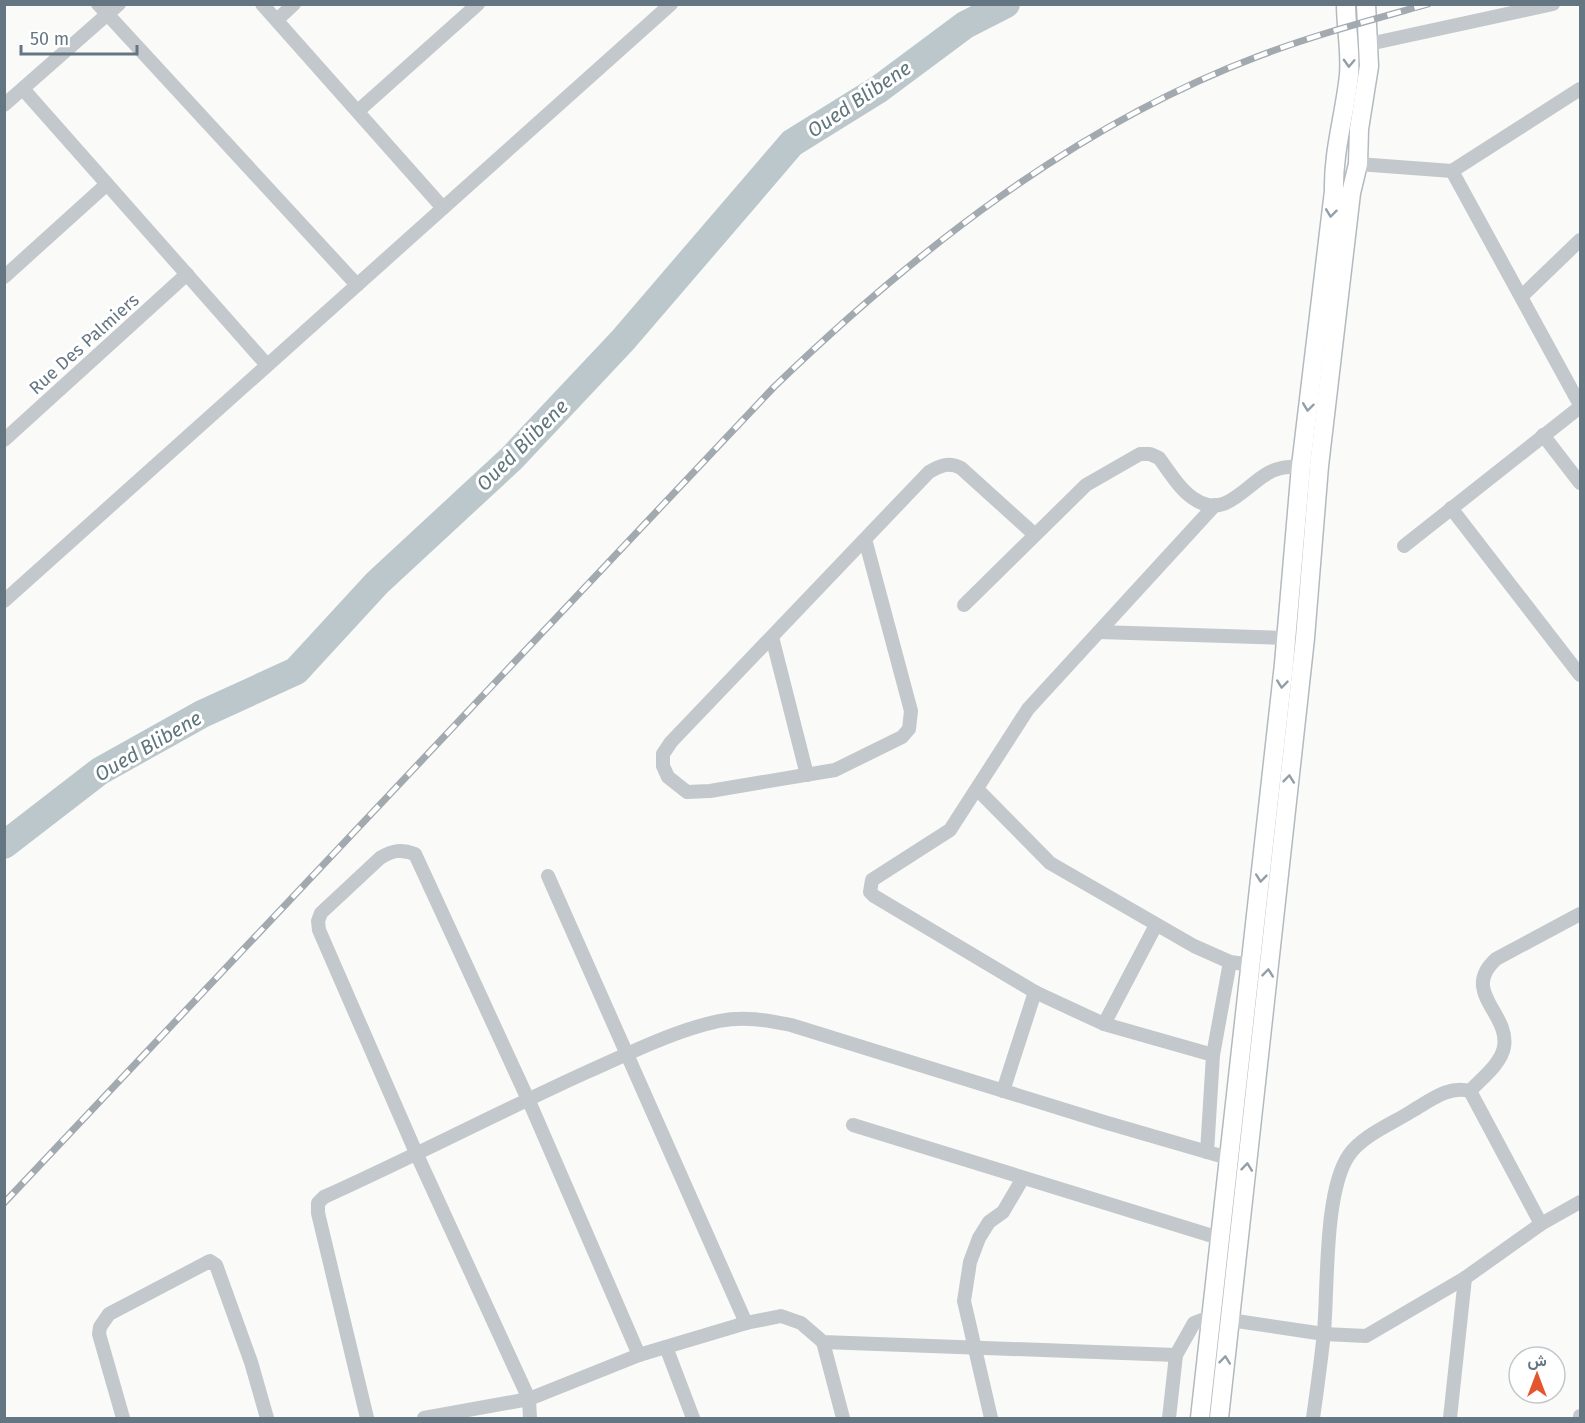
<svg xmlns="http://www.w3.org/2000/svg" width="1585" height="1423" viewBox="0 0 1585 1423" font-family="'Fira Sans',Vazirmatn,sans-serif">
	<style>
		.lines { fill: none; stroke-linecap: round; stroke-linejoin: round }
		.river { stroke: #bbc7cb; stroke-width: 28 }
		.secondary-casing { stroke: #b3babf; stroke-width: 21 }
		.minor { stroke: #c3c8cc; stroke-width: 14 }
		.secondary { stroke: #fff; stroke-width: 18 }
		.rail-casing { stroke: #a2aab0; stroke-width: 7 }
		.rail { stroke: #fff; stroke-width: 4.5; stroke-dasharray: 14; stroke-linecap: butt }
		.oneway { stroke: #939fa8 }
		.labels { text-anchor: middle; stroke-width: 6; stroke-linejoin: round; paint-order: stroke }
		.street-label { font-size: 18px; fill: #657683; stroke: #fff }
		.water-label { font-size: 20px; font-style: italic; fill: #60757c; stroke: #fff }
	</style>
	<rect width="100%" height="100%" fill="#fafaf8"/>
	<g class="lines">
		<polyline class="river" points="4,845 100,771 202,714 296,671 377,583 512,458 623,340 792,143 879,89 965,25 1006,4"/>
		<defs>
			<g id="secondary">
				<path d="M1200,1418l84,-754 17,-198 33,-275c-1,-40 11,-77 15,-116 2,-24 -3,-47 -3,-71"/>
				<polyline points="1219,1418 1305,638 1319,466 1351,193 1358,164 1359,129 1369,66 1366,4"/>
			</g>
		</defs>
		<use href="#secondary" class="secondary-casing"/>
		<g class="minor">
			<polyline points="98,4 357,285"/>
			<polyline points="262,4 443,208"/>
			<polyline points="278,19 294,4"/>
			<polyline points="1369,44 1553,4"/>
			<polyline points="23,89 267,365"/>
			<polyline points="4,105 119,4"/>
			<polyline points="358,111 478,4"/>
			<polyline points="1358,164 1452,171 1580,405"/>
			<polyline points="1452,171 1580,89"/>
			<polyline points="4,277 107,184"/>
			<polyline points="1522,296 1580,240"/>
			<polyline points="1543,435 1580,483"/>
			<polyline points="4,440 187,274"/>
			<polyline points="1451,508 1580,675"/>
			<path d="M865,539l46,172 -2,18 -7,8 -67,33 -125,21 -23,1 -19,-15 -5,-11v-12l8,-12 258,-270c12,-7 20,-10 32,-4l73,66"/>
			<polyline points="1404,546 1580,407"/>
			<polyline points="4,601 671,4"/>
			<path d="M964,605l122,-120 54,-31h10l9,4c10,13 22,34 37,42 28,18 48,-12 69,-25 11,-8 23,-8 36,-9"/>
			<polyline points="1099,632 1285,638"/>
			<polyline points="772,637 807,775"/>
			<polyline points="978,790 1050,863 1194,946 1230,962 1252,965"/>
			<polyline points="548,876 746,1323"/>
			<polyline points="1104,1024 1156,925"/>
			<polyline points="1213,1055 1104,1024 1035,992 874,896 870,892 872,880 950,830 1028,709 1215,505"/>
			<polyline points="1003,1091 1035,992"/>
			<path d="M1470,1091c11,-12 31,-27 34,-44 6,-34 -44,-55 -8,-88l84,-45"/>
			<polyline points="853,1125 1219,1238"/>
			<polyline points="1207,1152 1213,1055 1230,962"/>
			<polyline points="1230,1320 1324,1334 1366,1336 1465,1278 1541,1224 1580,1202"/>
			<polyline points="823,1342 843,1418"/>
			<polyline points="666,1347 693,1418"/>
			<polyline points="123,1418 99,1334 100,1327 109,1314 210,1261 216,1265 251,1362 267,1418"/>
			<path d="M367,1418l-49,-205v-10l6,-6c89,-40 175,-85 263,-125 43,-19 86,-41 132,-51 25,-5 47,-1 72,4l313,97 124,36"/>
			<polyline points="424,1418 529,1399 639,1355 746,1323 781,1316 801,1323 823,1342 1176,1355 1194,1323 1210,1317"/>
			<path d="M530,1418l-1,-19 -112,-244 -98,-225 -1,-9 3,-8 59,-55c13,-8 21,-9 35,-4l117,254 107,247"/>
			<polyline points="991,1418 964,1301 970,1262 979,1238 989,1222 1003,1212 1023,1178"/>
			<polyline points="1169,1418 1176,1355"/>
			<path d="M1313,1418c4,-28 8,-57 11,-86 4,-45 0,-141 25,-177 14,-20 43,-31 63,-44 19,-11 37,-26 58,-20l71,133"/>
			<polyline points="1450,1418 1465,1278"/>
			<polyline points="1580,1418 1580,1416"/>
		</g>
		<use href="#secondary" class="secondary"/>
		<defs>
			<path id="rail" d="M4,1203l770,-816c140,-135 301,-262 485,-331 55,-21 112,-36 169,-52"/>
		</defs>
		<use href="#rail" class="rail-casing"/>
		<use href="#rail" class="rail"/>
	</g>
	<defs><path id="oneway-chevron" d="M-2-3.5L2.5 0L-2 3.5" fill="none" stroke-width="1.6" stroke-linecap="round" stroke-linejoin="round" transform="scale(1.5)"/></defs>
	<g class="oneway">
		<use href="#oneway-chevron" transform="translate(1349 63) rotate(92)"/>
		<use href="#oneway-chevron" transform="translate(1331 213) rotate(97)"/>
		<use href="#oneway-chevron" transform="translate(1308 407) rotate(97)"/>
		<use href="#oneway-chevron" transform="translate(1282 684) rotate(96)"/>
		<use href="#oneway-chevron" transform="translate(1289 779) rotate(-84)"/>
		<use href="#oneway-chevron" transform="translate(1261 878) rotate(96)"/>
		<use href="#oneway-chevron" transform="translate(1268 973) rotate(-84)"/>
		<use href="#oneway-chevron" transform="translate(1247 1167) rotate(-84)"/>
		<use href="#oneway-chevron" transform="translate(1225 1360) rotate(-84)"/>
	</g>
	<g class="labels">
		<g class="street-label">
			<text transform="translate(84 344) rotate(-42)" y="6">Rue Des Palmiers</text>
		</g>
		<g class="water-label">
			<text transform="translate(859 99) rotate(-34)" y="7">Oued Blibene</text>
			<text transform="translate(522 445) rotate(-45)" y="7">Oued Blibene</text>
			<text transform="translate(148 746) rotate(-30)" y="7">Oued Blibene</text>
		</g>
	</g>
	<rect width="1585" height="1423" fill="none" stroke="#657683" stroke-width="12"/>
	<g transform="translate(1537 1375)"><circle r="28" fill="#ffffff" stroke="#c1c8cd" stroke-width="1.5"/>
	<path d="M0-4.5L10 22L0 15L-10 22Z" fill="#e4572e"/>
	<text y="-9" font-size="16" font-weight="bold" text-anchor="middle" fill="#657683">ش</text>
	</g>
	<path d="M21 45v9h116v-9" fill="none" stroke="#657683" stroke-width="3"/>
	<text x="30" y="45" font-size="18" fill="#657683" stroke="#ffffff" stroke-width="4.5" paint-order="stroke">50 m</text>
</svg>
